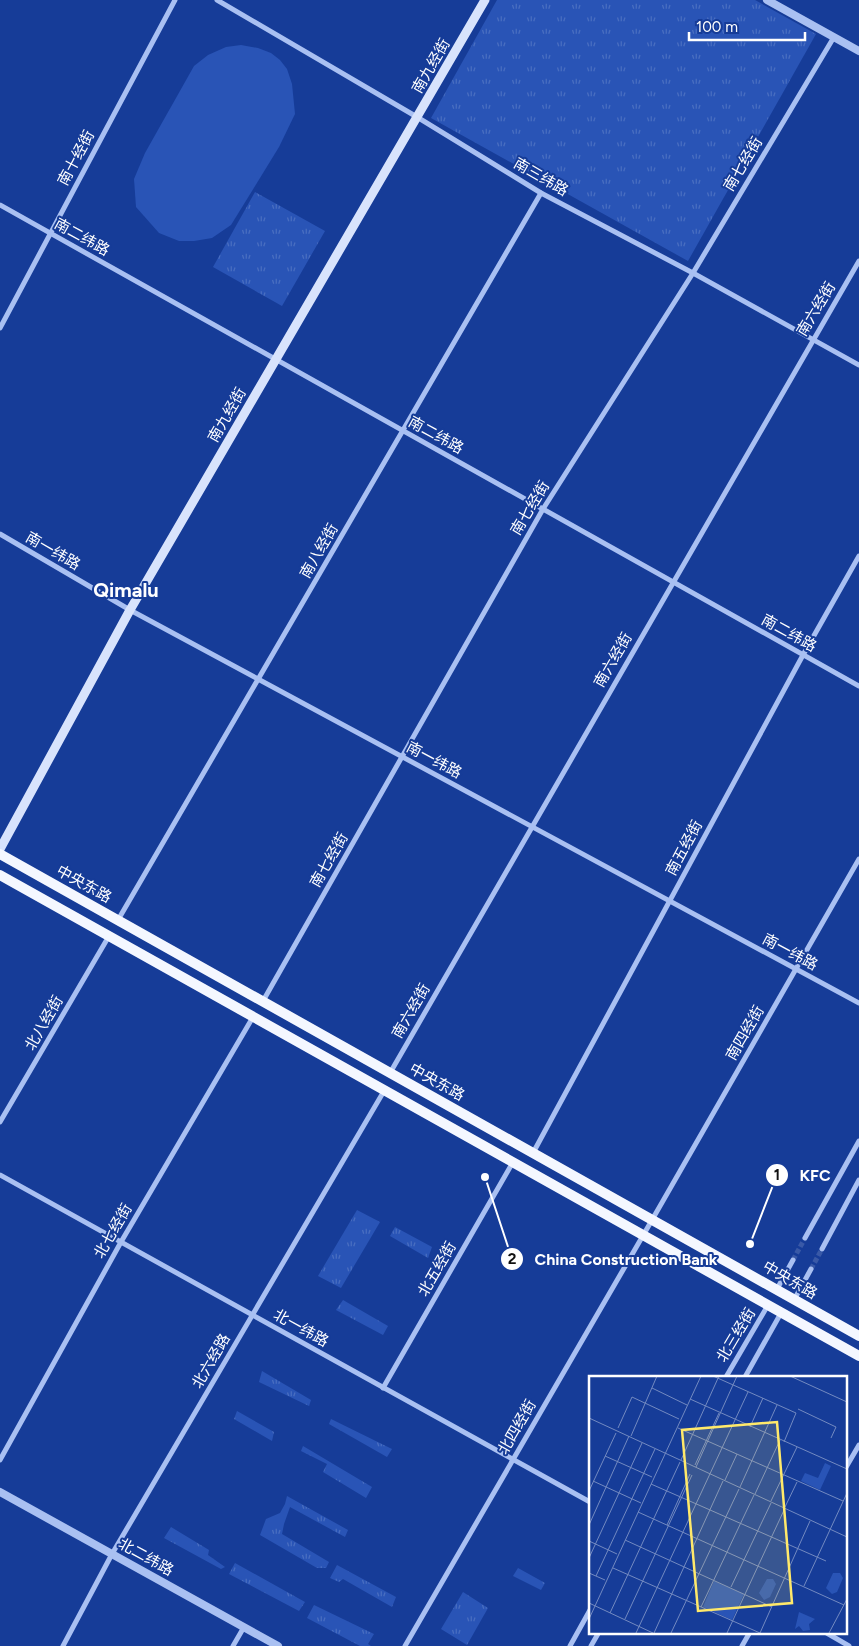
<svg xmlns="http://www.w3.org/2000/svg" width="859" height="1646" viewBox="0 0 859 1646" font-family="Figtree,'Noto Sans SC',sans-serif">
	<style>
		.grass { fill: #2954b6 }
		.park { fill: url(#park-tufts) }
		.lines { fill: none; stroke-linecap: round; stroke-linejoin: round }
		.minor-tunnel { stroke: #3959a7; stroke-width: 5; stroke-dasharray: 5 2.5; stroke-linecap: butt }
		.minor { stroke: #a9c0f2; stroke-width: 5 }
		.tertiary { stroke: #a9c0f2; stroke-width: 8 }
		.secondary { stroke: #d8e3fc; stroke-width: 9 }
		.primary { stroke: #f4f7ff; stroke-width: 10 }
		.labels { text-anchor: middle; stroke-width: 4; stroke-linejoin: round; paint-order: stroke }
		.street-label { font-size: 15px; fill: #fff; stroke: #163c98 }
		.district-label { font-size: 20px; font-weight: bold; fill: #fff; stroke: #163c98 }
		.inset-road { fill: none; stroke: #738ac1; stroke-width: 1 }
		.view { fill: #ffe96a; fill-opacity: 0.15; stroke: #ffe96a; stroke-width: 2.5 }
		.inset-edge { fill: none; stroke: #fff; stroke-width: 2.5 }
		.leader { fill: none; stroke: #fff; stroke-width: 2 }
		.callout-dot { fill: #fff; stroke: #163c98; stroke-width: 2 }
		.mark-label { font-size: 15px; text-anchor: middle; font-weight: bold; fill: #111 }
		.callout-label { font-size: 16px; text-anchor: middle; font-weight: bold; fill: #fff; stroke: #163c98; stroke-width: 4; stroke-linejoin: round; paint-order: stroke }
	</style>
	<defs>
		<pattern id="park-tufts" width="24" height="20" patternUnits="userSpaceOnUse" patternTransform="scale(1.25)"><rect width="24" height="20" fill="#2954b6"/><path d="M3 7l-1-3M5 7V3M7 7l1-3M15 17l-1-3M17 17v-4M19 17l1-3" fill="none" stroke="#496ec1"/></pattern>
	</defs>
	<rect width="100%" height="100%" fill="#163c98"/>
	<polygon class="grass" points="241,45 258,48 271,53 280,60 287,69 292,84 295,114 279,147 231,225 212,238 194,241 179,241 159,233 136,207 134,179 145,153 194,66 208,55 226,47"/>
	<g class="park">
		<polygon points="497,0 755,0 816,34 688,261 431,118"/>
		<polygon points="255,192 325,231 282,306 213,267"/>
		<polygon points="357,1210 380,1222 341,1288 318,1276"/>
		<polygon points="395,1227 432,1247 428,1258 390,1236"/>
		<polygon points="343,1300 388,1326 383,1335 336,1310"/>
		<polygon points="262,1371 311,1400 309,1406 259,1382"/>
		<polygon points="237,1411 274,1432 272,1441 234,1419"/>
		<polygon points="331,1419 392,1449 387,1457 329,1424"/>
		<polygon points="303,1446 372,1487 366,1498 323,1472 327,1464 301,1451"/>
		<polygon points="287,1496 348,1530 345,1537 290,1507 284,1524 282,1534 329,1562 326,1568 317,1568 260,1535 266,1519 280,1513 285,1504"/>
		<polygon points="171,1527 209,1550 208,1555 225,1567 221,1569 164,1538"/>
		<polygon points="235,1563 305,1602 299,1611 229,1574"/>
		<polygon points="337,1565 396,1597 392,1607 343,1579 339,1582 330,1578"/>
		<polygon points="518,1568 545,1583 541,1590 513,1576"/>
		<polygon points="463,1592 488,1608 467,1645 441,1629"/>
		<polygon points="314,1605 374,1634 368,1644 371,1646 360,1646 307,1618"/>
	</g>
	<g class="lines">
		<g class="minor-tunnel">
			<polyline points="793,1260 805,1238"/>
			<polyline points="811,1269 822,1249"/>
		</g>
		<g class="minor">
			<polyline points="217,0 417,117 541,193 693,273 859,365"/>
			<polyline points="0,205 859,686"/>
			<polyline points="0,328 175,0"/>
			<polyline points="0,534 130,610 859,1003"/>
			<polyline points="118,920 541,193"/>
			<polyline points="263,1001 543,509 693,273 834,37"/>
			<polyline points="390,1073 859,261"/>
			<polyline points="0,1122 109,936"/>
			<polyline points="533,1153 803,655 859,556"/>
			<polyline points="0,1175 590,1502"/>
			<polyline points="805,1238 859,1141"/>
			<polyline points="822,1249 859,1180"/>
			<polyline points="777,1289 793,1260"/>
			<polyline points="794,1300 811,1269"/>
			<polyline points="726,1377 768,1305"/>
			<polyline points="745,1377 781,1313"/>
			<polyline points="383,1388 513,1162"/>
			<polyline points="0,1460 121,1242 253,1017"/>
			<polyline points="845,1469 859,1445"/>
			<polyline points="825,1632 849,1646"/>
			<polyline points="63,1646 112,1554 384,1091"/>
			<polyline points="233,1646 244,1627"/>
			<polyline points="405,1646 652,1220 859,859"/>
			<polyline points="570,1646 590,1610"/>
			<polyline points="591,1646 599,1632"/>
			<polyline points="742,1646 750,1632"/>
		</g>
		<g class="tertiary">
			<polyline points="767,0 859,51"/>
			<polyline points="0,1492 278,1646"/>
		</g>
		<polyline class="secondary" points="0,849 130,610 485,0"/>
		<g class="primary">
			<polyline points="0,854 859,1336"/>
			<polyline points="0,875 859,1356"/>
		</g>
	</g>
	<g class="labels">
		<g class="street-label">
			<text transform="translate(431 66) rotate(-60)" y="5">南九经街</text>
			<text transform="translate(76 158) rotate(-62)" y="5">南十经街</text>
			<text transform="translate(743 164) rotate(-59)" y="5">南七经街</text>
			<text transform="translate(541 177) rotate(30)" y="5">南三纬路</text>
			<text transform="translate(82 237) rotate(29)" y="5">南二纬路</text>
			<text transform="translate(816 309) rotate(-59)" y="5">南六经街</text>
			<text transform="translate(227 415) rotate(-60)" y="5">南九经街</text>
			<text transform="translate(436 435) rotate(29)" y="5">南二纬路</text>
			<text transform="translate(530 508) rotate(-59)" y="5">南七经街</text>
			<text transform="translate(53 551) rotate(30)" y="5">南一纬路</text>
			<text transform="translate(319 551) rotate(-60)" y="5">南八经街</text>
			<text transform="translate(789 633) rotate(29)" y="5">南二纬路</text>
			<text transform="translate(613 660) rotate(-60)" y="5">南六经街</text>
			<text transform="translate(434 760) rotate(28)" y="5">南一纬路</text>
			<text transform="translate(684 848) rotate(-62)" y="5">南五经街</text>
			<text transform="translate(329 860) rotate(-60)" y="5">南七经街</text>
			<text transform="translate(84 884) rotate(29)" y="5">中央东路</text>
			<text transform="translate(790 952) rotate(28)" y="5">南一纬路</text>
			<text transform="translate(411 1011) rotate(-60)" y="5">南六经街</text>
			<text transform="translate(44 1023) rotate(-60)" y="5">北八经街</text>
			<text transform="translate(745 1033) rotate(-60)" y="5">南四经街</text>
			<text transform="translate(437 1082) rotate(29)" y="5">中央东路</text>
			<text transform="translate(113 1231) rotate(-60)" y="5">北七经街</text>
			<text transform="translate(437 1269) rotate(-60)" y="5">北五经街</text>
			<text transform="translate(790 1280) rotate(30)" y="5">中央东路</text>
			<text transform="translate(301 1328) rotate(29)" y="5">北一纬路</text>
			<text transform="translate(736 1335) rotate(-59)" y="5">北三经街</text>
			<text transform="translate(211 1361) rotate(-60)" y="5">北六经路</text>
			<text transform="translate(517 1427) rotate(-60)" y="5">北四经街</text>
			<text transform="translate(146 1557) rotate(29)" y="5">北二纬路</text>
		</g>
		<g class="district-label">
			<text x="126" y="597">Qimalu</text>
		</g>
	</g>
	<g transform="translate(589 1376)">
		<rect width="258" height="258" fill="#163c98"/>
		<path d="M244,197h7l3,5 -6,14 -5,2 -6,-6zM178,203h6l3,5 -6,13 -6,3 -5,-7z" fill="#2954b6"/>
		<path d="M236,87l6,3 -11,24 -19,-9 4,-8 13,5zM125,205l30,13 -12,26 -29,-13zM210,236l16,7 -6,5 1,6 -7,1 -4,-5 -4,3z" fill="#2954b6"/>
		<path class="inset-road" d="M124,0l83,37 -12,29M201,0l57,26M63,12l35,17M101,23l157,70M209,33l38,18 -5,11M0,42l258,119M161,51l13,-29M29,52l14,-31 47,22M89,52l165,73M42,60l26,-60M16,80l47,21M92,84l38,-84M106,89l24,-52M107,91l41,-91M136,104l12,-26M4,105l48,22M62,108l175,77M151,111l37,-82M0,115l27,-58M166,118l25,-54M182,125l26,-54M196,131l12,-25M49,136l206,93M0,149l40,-89M78,149l23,-51M36,164l147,67M0,165l28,13M0,182l53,-115M24,192l147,65M0,197l16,7M7,200l59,-127M215,210l43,-93M142,211l40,-84M0,227l64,30M112,231l53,-112M21,237l70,-151M0,243l112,-243M36,243l67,-144M47,257l112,-241M65,257l69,-152M82,257l68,-144M138,257l58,-125M171,257l50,-112M240,257l18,-34"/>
		<path class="view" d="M188,46l15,181 -94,8 -16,-181z"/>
		<rect width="258" height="258" class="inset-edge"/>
	</g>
	<path class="leader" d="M750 1244L777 1175M485 1177L512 1259"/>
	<g class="callout-dot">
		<circle cx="750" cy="1244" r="5"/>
		<circle cx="485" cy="1177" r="5"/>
		<circle cx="777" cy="1175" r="12"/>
		<circle cx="512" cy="1259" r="12"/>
	</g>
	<g class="mark-label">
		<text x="777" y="1180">1</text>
		<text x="512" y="1264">2</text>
	</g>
	<g class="callout-label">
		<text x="815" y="1181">KFC</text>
		<text x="626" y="1265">China Construction Bank</text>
	</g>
	<path d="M689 32v8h116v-8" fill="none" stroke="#ffffff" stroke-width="2.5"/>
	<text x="696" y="32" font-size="15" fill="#ffffff" stroke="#163c98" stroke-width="4" paint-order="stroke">100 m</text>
</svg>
